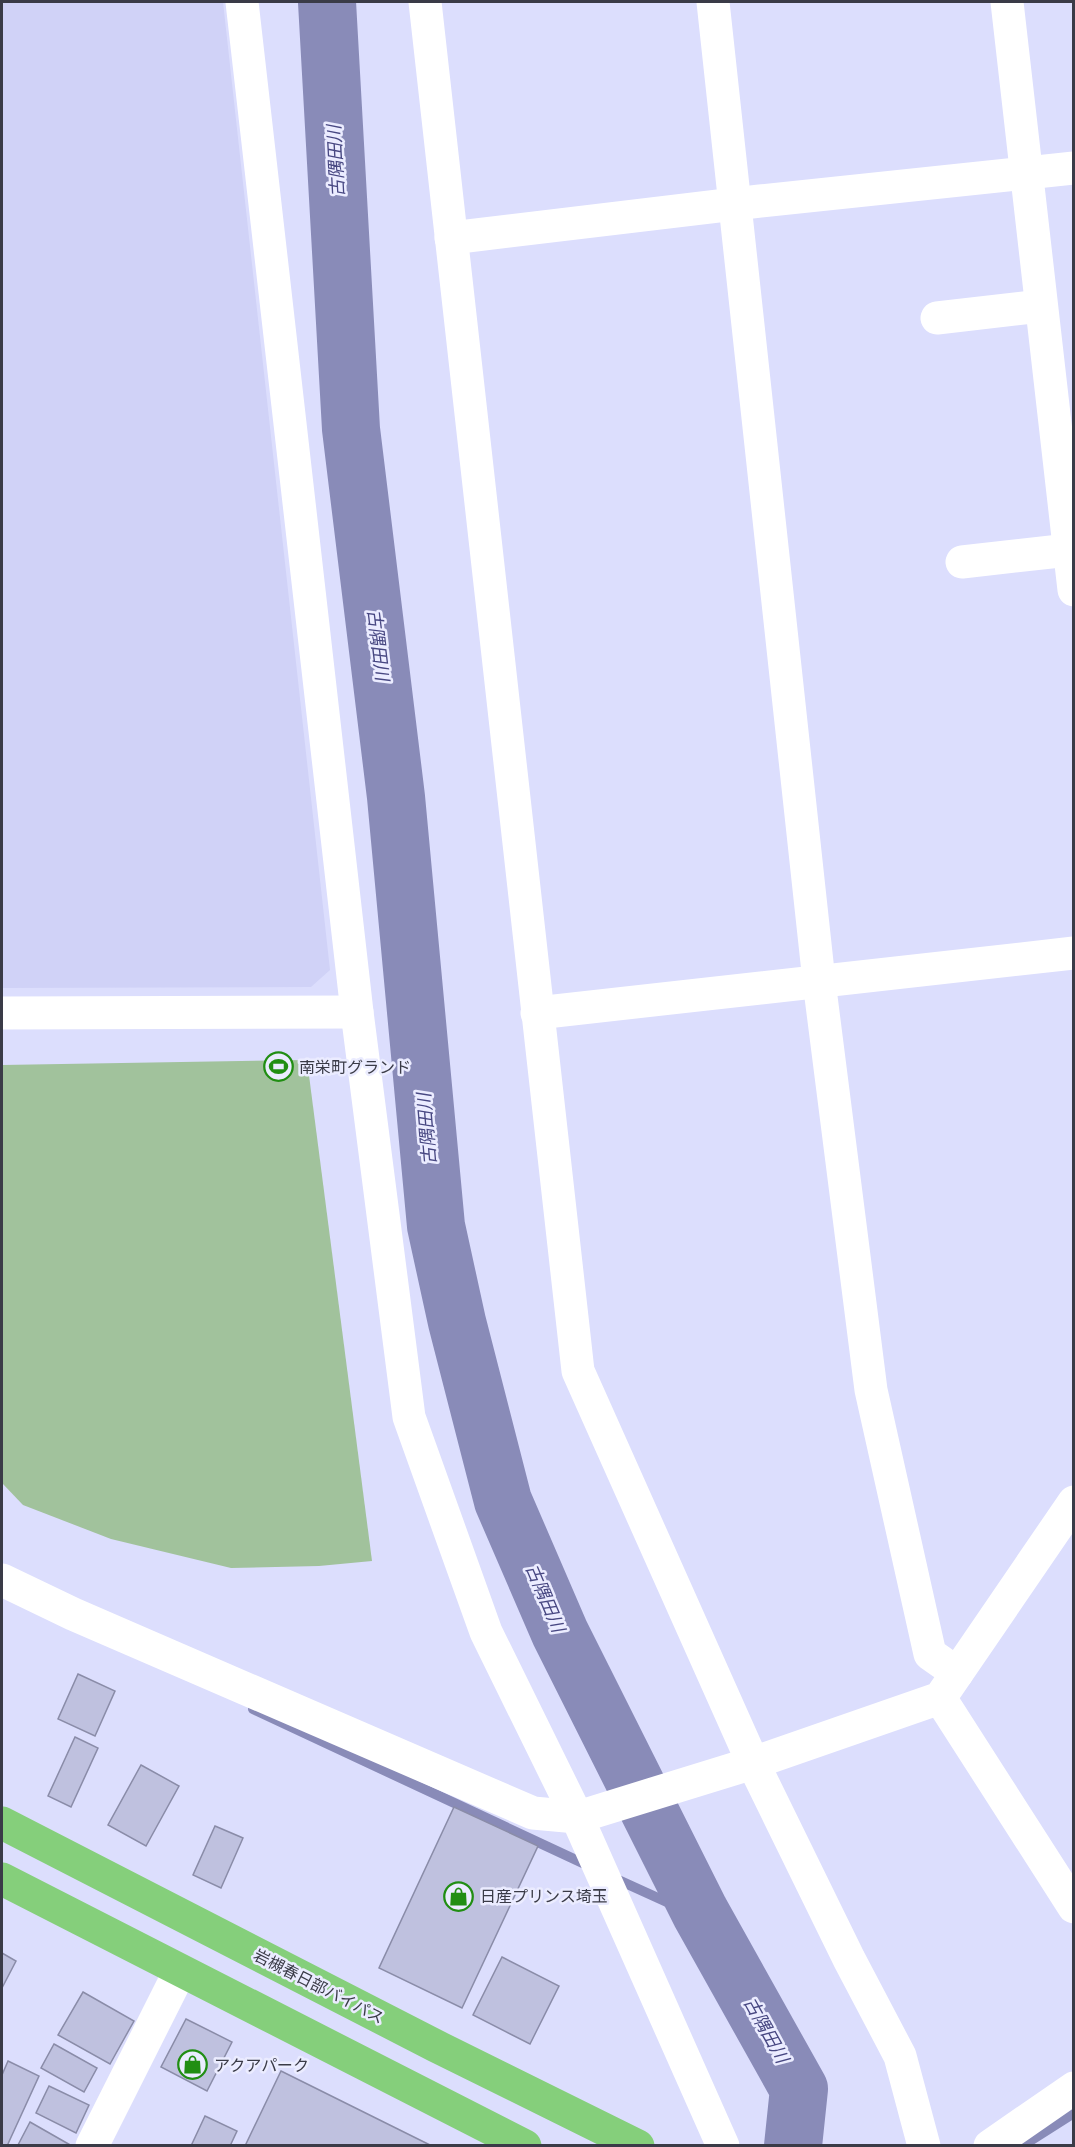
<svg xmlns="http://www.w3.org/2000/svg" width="1075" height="2147" viewBox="0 0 1075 2147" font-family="Quicksand,'Noto Sans JP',sans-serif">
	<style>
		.built { fill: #d0d2f7 }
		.green { fill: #a1c29c }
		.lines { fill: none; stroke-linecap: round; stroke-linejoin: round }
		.stream { stroke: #898bb8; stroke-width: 10 }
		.river { stroke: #898bb8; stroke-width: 58 }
		.building { fill: #bfc1df; stroke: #8a8ca8; stroke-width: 1.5 }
		.minor { stroke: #fff; stroke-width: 33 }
		.highway { stroke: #85cf7b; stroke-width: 33 }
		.labels { text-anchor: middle; stroke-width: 5; stroke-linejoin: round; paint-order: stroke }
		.poi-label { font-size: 16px; fill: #3a3b47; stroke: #ebecff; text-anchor: start }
		.street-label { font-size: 16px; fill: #3a3b47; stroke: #ebecff }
		.water-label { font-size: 18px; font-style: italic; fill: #474782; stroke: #ebecff }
	</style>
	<rect width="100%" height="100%" fill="#dcdefd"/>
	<polygon class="built" points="2,2 223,2 330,970 311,987 2,988"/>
	<polygon class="green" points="307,1060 372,1561 319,1566 231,1568 111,1539 23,1505 2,1483 2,1065"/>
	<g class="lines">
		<g class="stream">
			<polyline points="253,1709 589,1866"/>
			<polyline points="614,1878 669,1903 700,1912"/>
			<polyline points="1022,2146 1074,2113"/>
		</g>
		<polyline class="river" points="327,2 351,429 396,797 436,1226 457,1322 503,1501 560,1633 700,1912 799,2089 793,2146"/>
	</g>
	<g class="building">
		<polygon points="78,1674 115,1691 95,1736 58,1719"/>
		<polygon points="75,1737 98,1748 71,1807 48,1796"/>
		<polygon points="141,1765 179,1786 146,1846 108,1825"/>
		<polygon points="454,1807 538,1846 462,2008 379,1968"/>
		<polygon points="215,1826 243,1838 221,1888 193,1875"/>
		<polygon points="2,1953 16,1961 2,1988"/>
		<polygon points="502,1957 559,1986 530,2044 473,2015"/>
		<polygon points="83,1992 134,2021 110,2064 58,2035"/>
		<polygon points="186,2019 232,2042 207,2091 161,2067"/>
		<polygon points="54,2044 97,2068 84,2092 41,2068"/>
		<polygon points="8,2061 39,2076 7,2146 2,2146 2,2075"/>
		<polygon points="281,2071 432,2146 245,2146"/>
		<polygon points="49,2086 89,2105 76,2133 36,2113"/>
		<polygon points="205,2116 237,2131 230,2146 191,2146"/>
		<polygon points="30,2122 72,2146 18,2145"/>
	</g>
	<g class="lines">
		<g class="minor">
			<polyline points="242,2 357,1012 409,1417 486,1632 577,1817 723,2146"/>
			<polyline points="425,2 578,1371 753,1763 849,1959 900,2056 924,2146"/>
			<polyline points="713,2 819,981 871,1390 930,1654 957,1673"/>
			<polyline points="1007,2 1074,590"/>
			<polyline points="451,238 760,201 1074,168"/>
			<polyline points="937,318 1041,306"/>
			<polyline points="962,562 1069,550"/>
			<polyline points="2,1013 357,1012"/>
			<polyline points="537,1013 1074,953"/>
			<polyline points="2,1580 73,1614 533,1813 577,1817 591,1813 753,1763 940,1698 1074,1502"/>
			<polyline points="940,1698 1074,1907"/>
			<polyline points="92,2146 180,1971"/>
			<polyline points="990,2146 1074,2088"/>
		</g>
		<g class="highway">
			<polyline points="2,1823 436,2046 638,2146"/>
			<polyline points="2,1879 525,2146"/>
		</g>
	</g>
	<defs>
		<symbol id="stadium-ring" viewBox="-11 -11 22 22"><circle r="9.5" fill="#ebecff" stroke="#218e13" stroke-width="1.5"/><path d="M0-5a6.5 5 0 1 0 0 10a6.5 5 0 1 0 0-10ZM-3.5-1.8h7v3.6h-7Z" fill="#218e13"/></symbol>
		<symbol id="shop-ring" viewBox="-11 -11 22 22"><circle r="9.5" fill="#ebecff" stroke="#218e13" stroke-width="1.5"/><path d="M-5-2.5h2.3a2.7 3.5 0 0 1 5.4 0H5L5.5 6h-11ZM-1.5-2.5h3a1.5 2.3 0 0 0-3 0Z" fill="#218e13"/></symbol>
	</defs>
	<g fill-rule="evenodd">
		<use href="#stadium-ring" x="262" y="1050" width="33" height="33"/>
		<use href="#shop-ring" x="442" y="1880" width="33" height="33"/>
		<use href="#shop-ring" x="176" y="2048" width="33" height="33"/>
	</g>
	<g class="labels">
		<g class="poi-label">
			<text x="299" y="1073">南栄町グランド</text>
			<text x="480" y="1902">日産プリンス埼玉</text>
			<text x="214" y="2071">アクアパーク</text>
		</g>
		<g class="street-label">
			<text transform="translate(319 1986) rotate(27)" y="6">岩槻春日部バイパス</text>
		</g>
		<g class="water-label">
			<text transform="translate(336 161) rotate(-93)" y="6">古隅田川</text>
			<text transform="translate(378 645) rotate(83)" y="6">古隅田川</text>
			<text transform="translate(427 1129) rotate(-95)" y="6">古隅田川</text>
			<text transform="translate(545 1598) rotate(67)" y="6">古隅田川</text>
			<text transform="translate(766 2030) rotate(61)" y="6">古隅田川</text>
		</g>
	</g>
	<rect width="1075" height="2147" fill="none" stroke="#3a3b47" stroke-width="6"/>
</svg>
